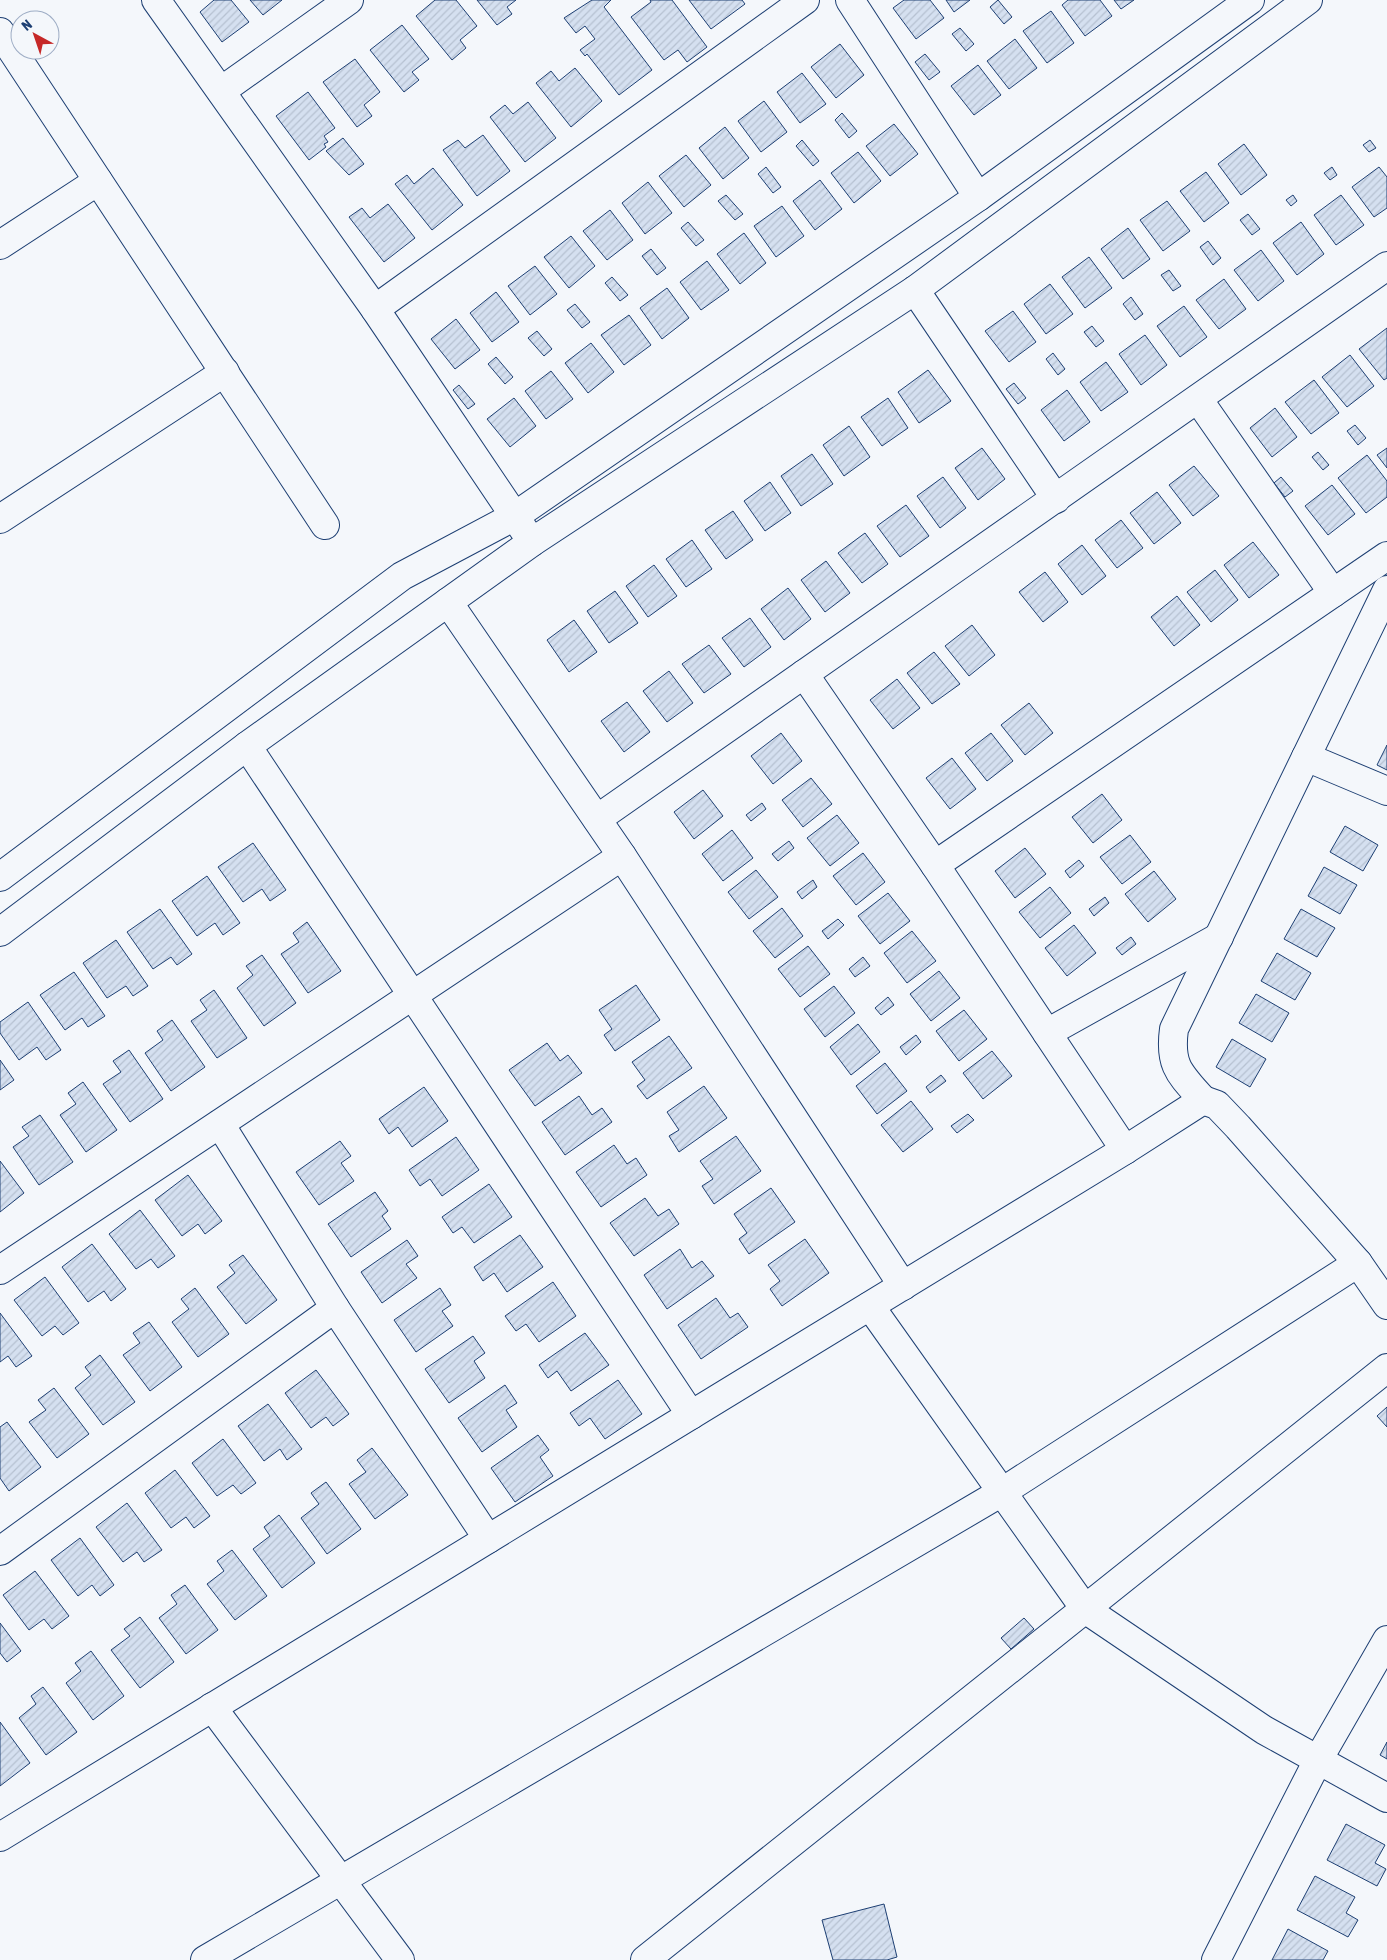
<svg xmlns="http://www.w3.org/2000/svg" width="1387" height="1960" viewBox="0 0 1387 1960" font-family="'Asap Condensed',sans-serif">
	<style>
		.building { fill: url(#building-hatch); stroke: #1d3f73 }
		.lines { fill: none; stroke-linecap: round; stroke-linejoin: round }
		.minor-casing { stroke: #1d3f73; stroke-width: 30 }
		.tertiary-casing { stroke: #1d3f73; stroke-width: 30 }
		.minor { stroke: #f4f7fb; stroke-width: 28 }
		.tertiary { stroke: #f4f7fb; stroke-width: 28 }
	</style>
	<defs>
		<pattern id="building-hatch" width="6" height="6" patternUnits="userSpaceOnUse" patternTransform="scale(1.25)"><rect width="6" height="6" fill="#d5e0f0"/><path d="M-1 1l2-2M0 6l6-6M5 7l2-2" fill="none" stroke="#b6c1d1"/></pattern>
	</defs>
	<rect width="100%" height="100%" fill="#f4f7fb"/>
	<g class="building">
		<polygon points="214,0 231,0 249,22 222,42 200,12"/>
		<polygon points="250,0 282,0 263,15"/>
		<polygon points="435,0 456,0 477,26 460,40 466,48 452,60 416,16"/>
		<polygon points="477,0 516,0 507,7 512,14 497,25"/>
		<polygon points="592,0 611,0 604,7 652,70 619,95 587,54 585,56 580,50 595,39 585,26 576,33 564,18"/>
		<polygon points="650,0 672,0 707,47 687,62 678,50 664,60 631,17 651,2"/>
		<polygon points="689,0 742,0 745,4 711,29"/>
		<polygon points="904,0 930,0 944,18 916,39 893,8"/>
		<polygon points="946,0 970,0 954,12"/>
		<polygon points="998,0 1012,17 1004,24 990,7"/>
		<polygon points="1068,0 1100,0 1112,16 1085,36 1062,5"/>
		<polygon points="1114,0 1134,0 1121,9"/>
		<polygon points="1051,11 1074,43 1047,63 1023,31"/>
		<polygon points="402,25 429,59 412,72 419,80 404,92 370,50"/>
		<polygon points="960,28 974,44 966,51 952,34"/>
		<polygon points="1015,39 1037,68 1009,89 987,61"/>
		<polygon points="840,44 864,75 836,98 811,67"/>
		<polygon points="925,54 940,72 929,80 915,62"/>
		<polygon points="355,59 380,92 364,105 372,116 357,127 323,82"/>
		<polygon points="978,65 1001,95 974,115 951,86"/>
		<polygon points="575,68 602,101 571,127 536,83 551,71 559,81"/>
		<polygon points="802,73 826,104 800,123 777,92"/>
		<polygon points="308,92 335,128 324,136 328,142 324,144 326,147 309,160 276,116"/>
		<polygon points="764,101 787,132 761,152 738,121"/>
		<polygon points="528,102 556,138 525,162 490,117 505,105 513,114"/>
		<polygon points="842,113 857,131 849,138 835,120"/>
		<polygon points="894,124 918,154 890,176 866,146"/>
		<polygon points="725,127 749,158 723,179 699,148"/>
		<polygon points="483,135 510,171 477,196 443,150 458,140 465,148"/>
		<polygon points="343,138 364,164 349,175 326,151"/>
		<polygon points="802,140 819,161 813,166 796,146"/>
		<polygon points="1370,140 1376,148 1369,152 1363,145"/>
		<polygon points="1244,144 1267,175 1241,195 1218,164"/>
		<polygon points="858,152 881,181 854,203 831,173"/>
		<polygon points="686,155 711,185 684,207 659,176"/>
		<polygon points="766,167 781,187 773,193 758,174"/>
		<polygon points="1332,167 1337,175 1330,180 1324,173"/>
		<polygon points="1379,167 1387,177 1387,208 1374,217 1352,187"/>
		<polygon points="433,168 463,205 432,230 395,184 407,175 414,184"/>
		<polygon points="1206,172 1229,203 1204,222 1180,191"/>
		<polygon points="820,180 842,209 815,230 793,201"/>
		<polygon points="648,182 672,213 645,234 622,203"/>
		<polygon points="726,195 743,214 735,220 718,201"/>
		<polygon points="1293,195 1297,201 1291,206 1286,200"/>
		<polygon points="1341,195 1364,225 1336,245 1314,215"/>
		<polygon points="1167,201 1190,231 1163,251 1140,220"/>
		<polygon points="388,204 415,238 384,262 349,217 362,208 370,218"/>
		<polygon points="782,206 804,236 776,257 754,226"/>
		<polygon points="610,210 633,240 607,260 583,231"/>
		<polygon points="1248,214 1260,229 1252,235 1240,220"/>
		<polygon points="688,222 704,240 696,246 681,228"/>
		<polygon points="1301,222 1324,254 1297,275 1273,243"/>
		<polygon points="1128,228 1150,259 1123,279 1101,249"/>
		<polygon points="744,233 766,263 740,284 717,254"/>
		<polygon points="571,236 595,266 569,288 544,257"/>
		<polygon points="1208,241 1221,258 1213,265 1200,247"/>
		<polygon points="651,249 666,268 657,275 642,256"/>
		<polygon points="1261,250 1284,281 1258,301 1234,270"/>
		<polygon points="1089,257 1112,288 1085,308 1062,277"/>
		<polygon points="707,261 729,290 701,310 680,282"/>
		<polygon points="535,266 557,294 530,315 508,286"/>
		<polygon points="1169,270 1181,286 1173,291 1161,275"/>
		<polygon points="612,277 628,295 620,301 605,283"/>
		<polygon points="1224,279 1246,309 1219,329 1196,300"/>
		<polygon points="1050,284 1073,314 1046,334 1024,304"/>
		<polygon points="667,288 689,318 662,339 640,308"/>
		<polygon points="496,292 519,322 492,342 470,313"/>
		<polygon points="1131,297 1143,314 1135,320 1123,304"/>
		<polygon points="575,304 590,322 582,328 567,310"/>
		<polygon points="1184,306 1207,337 1180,357 1157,326"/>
		<polygon points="1013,311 1036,342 1009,362 985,331"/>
		<polygon points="629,315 651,345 624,365 601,335"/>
		<polygon points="456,319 480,350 455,369 431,339"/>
		<polygon points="1092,326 1104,341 1096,347 1084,332"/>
		<polygon points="1387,328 1387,378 1384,380 1359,349"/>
		<polygon points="537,331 552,349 544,356 528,338"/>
		<polygon points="1145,335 1167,365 1141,385 1119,354"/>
		<polygon points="591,343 614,372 588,393 565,363"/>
		<polygon points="1053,353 1065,369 1058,375 1046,359"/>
		<polygon points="1350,355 1374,386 1347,407 1322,377"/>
		<polygon points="496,357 513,377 505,384 488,364"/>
		<polygon points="1106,362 1128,392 1101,411 1080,382"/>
		<polygon points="928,370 951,401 919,423 898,392"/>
		<polygon points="551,371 573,399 546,419 525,391"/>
		<polygon points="1314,380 1339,413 1311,434 1285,402"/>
		<polygon points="1014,383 1026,398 1018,404 1006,389"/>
		<polygon points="459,385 475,404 468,409 453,390"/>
		<polygon points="1067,390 1090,422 1064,441 1041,410"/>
		<polygon points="514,398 536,426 510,447 487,419"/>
		<polygon points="888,398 908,428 882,446 861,417"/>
		<polygon points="1275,408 1297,437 1272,457 1250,428"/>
		<polygon points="1355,425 1366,438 1358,445 1347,431"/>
		<polygon points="849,426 870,457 844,476 823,445"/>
		<polygon points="982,448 1005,479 978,500 955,468"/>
		<polygon points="1387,448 1387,468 1377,455"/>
		<polygon points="1318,452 1329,465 1323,470 1312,457"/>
		<polygon points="812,454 833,484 801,506 781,476"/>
		<polygon points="1367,455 1387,481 1387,497 1366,513 1338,478"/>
		<polygon points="1194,466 1219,496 1193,516 1169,485"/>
		<polygon points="943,477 966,508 940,528 917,496"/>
		<polygon points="1281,477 1293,491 1285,497 1274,483"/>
		<polygon points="770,482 791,513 765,531 744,501"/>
		<polygon points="1332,485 1355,514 1328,535 1305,506"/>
		<polygon points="1157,492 1181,523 1154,544 1130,513"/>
		<polygon points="906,505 929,536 900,557 877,526"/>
		<polygon points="733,511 753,540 726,559 705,530"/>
		<polygon points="1121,520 1143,548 1117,568 1095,540"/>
		<polygon points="865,533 888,564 862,583 838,553"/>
		<polygon points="692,540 712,569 686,587 666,559"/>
		<polygon points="1253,542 1279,575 1249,598 1224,565"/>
		<polygon points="1082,545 1106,576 1082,595 1058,564"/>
		<polygon points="826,561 850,593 825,612 801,580"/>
		<polygon points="654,565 677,596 648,617 626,586"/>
		<polygon points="1215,570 1238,600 1211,622 1187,592"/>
		<polygon points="1045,572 1068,602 1043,622 1019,592"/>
		<polygon points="788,588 811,619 784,640 761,609"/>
		<polygon points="615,591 638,623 609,643 587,611"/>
		<polygon points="1177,596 1200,625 1174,646 1151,617"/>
		<polygon points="750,618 771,647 744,667 722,638"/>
		<polygon points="574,620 597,652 569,672 547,640"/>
		<polygon points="972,625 995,655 969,676 945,646"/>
		<polygon points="709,645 731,674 704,693 682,664"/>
		<polygon points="934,652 960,684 932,704 907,673"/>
		<polygon points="669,671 693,703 667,722 643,691"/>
		<polygon points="897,679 920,708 893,729 870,700"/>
		<polygon points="627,702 650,732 624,752 601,721"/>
		<polygon points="1029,703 1053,733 1025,755 1001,725"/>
		<polygon points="781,733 802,761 773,784 751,756"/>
		<polygon points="991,733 1013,761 987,781 965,753"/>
		<polygon points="1387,745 1387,770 1377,765"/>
		<polygon points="952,758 976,789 950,809 926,778"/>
		<polygon points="811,778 832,804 803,827 782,800"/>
		<polygon points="703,790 723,816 694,839 674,812"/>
		<polygon points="1102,794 1122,820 1093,843 1072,817"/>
		<polygon points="762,803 766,809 751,821 746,815"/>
		<polygon points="837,815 859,843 830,866 807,838"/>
		<polygon points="1345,826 1378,845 1363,871 1330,852"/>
		<polygon points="732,830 753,858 723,881 702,854"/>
		<polygon points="1130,835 1151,862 1122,884 1100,857"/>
		<polygon points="789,841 794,848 778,861 772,854"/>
		<polygon points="253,843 286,890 270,901 262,889 243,902 218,867"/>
		<polygon points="1025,848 1046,874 1015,898 995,871"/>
		<polygon points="863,853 885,882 856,905 833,876"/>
		<polygon points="1079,860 1084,866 1070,878 1065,871"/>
		<polygon points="1324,867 1357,885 1340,914 1308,896"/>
		<polygon points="756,870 778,897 749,919 728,892"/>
		<polygon points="1154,871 1176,899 1148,922 1125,894"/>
		<polygon points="207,876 240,923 223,935 215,923 197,936 172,901"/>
		<polygon points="813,880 817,887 802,899 797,892"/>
		<polygon points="1050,887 1071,913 1040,938 1019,912"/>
		<polygon points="888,893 910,921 880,944 858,916"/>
		<polygon points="1105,897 1109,903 1094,916 1089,909"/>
		<polygon points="782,908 803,936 775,958 753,931"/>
		<polygon points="160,909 192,954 177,965 171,957 153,969 127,932"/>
		<polygon points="1301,909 1335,928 1317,957 1284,939"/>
		<polygon points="838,919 844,925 828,939 822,931"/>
		<polygon points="307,922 341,971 308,993 281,954 299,942 293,933"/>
		<polygon points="1074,925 1096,953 1067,976 1045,948"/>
		<polygon points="912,931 936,961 907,983 884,953"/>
		<polygon points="1131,937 1136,944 1122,955 1116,948"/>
		<polygon points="116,940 148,986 133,996 126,986 107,998 83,963"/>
		<polygon points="808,946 830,974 800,997 778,969"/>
		<polygon points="1277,953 1311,973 1295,1000 1261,981"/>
		<polygon points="262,955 296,1003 264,1026 237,988 253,975 246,966"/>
		<polygon points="863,957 870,966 855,977 849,969"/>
		<polygon points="939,971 960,998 931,1021 910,994"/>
		<polygon points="74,972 105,1016 88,1027 82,1018 65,1030 40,995"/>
		<polygon points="636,985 660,1020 615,1051 604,1035 612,1029 599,1010"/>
		<polygon points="834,986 855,1013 825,1037 804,1009"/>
		<polygon points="214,990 247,1038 217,1058 191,1021 207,1010 200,1000"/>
		<polygon points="1256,994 1289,1013 1272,1042 1239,1023"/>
		<polygon points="888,997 894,1005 881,1015 875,1008"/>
		<polygon points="28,1002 61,1050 46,1060 37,1047 19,1060 0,1033 0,1022"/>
		<polygon points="964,1010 987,1039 959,1061 936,1031"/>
		<polygon points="172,1020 205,1067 171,1091 145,1053 163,1040 157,1031"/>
		<polygon points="858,1024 880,1052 851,1075 830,1047"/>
		<polygon points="916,1035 921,1042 906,1055 900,1047"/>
		<polygon points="669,1036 692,1068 647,1099 637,1086 645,1080 632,1062"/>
		<polygon points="1232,1039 1266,1059 1250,1087 1216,1067"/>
		<polygon points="547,1043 560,1061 568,1055 582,1073 535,1106 509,1070"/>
		<polygon points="129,1050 163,1099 130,1122 103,1084 121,1072 113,1061"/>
		<polygon points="992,1051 1012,1076 983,1099 963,1073"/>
		<polygon points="0,1060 14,1080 0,1090"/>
		<polygon points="885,1063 907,1091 877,1114 856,1086"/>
		<polygon points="941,1075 946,1081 930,1093 926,1087"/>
		<polygon points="83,1082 117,1130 86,1152 60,1115 76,1104 68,1093"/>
		<polygon points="704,1086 727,1118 679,1152 669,1136 679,1130 667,1112"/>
		<polygon points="424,1087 448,1121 412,1147 398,1127 389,1134 379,1119"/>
		<polygon points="579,1096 592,1115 602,1108 612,1122 565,1155 542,1122"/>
		<polygon points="911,1101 933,1129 903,1152 881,1125"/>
		<polygon points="968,1114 974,1120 957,1133 951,1126"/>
		<polygon points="40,1115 73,1162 39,1185 13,1147 29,1136 22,1127"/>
		<polygon points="736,1136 761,1171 714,1204 702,1186 713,1179 700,1161"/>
		<polygon points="456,1137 479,1170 442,1196 430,1179 420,1186 409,1170"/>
		<polygon points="340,1141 351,1156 341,1163 354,1181 319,1205 296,1172"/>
		<polygon points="614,1145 627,1164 636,1158 647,1175 601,1207 576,1172"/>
		<polygon points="0,1161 24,1193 0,1212"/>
		<polygon points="188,1175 222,1221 205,1234 198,1224 182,1236 155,1200"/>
		<polygon points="489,1184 512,1217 474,1243 462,1227 453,1233 442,1217"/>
		<polygon points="771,1188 795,1222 749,1254 739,1239 747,1233 734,1214"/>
		<polygon points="375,1192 388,1211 382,1216 391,1229 351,1257 328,1224"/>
		<polygon points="645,1198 658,1216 669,1209 679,1224 634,1256 610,1223"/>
		<polygon points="140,1210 175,1256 158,1268 151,1259 136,1269 109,1234"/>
		<polygon points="520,1235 543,1267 507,1292 494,1273 483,1281 474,1267"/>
		<polygon points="805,1239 829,1273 782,1306 770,1289 780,1281 768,1265"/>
		<polygon points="407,1240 418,1256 406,1264 417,1278 382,1303 361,1272"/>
		<polygon points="92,1244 126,1289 111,1301 104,1291 88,1302 62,1267"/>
		<polygon points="680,1249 692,1268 702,1261 714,1276 667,1309 644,1275"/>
		<polygon points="243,1255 277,1300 246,1324 217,1287 235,1273 229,1265"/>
		<polygon points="45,1277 79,1323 63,1335 55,1326 42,1336 14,1300"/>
		<polygon points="553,1282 576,1316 539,1342 526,1324 516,1331 505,1316"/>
		<polygon points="195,1288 229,1334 198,1357 172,1322 189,1309 181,1299"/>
		<polygon points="440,1288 451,1305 442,1311 453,1326 416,1352 394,1320"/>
		<polygon points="716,1298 730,1318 738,1313 748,1327 701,1359 678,1325"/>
		<polygon points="0,1313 32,1356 16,1367 8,1356 0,1362"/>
		<polygon points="149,1322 182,1367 150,1391 123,1355 140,1343 133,1333"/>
		<polygon points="585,1333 609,1365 571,1391 557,1371 548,1378 539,1365"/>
		<polygon points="473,1336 485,1353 474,1361 485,1378 449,1403 425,1369"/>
		<polygon points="100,1355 135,1402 103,1425 75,1388 91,1375 85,1367"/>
		<polygon points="316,1370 349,1414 333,1426 326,1417 311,1428 285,1393"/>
		<polygon points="618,1380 642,1414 605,1439 590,1418 579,1426 570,1413"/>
		<polygon points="505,1385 517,1403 506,1410 517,1427 482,1452 458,1418"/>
		<polygon points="54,1388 89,1434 57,1458 29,1422 46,1410 38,1400"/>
		<polygon points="268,1404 302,1449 287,1460 280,1449 264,1461 238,1426"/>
		<polygon points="1387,1407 1387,1427 1377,1416"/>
		<polygon points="7,1422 41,1467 9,1491 0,1478 0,1427"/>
		<polygon points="538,1435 549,1450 540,1457 553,1476 515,1502 491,1468"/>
		<polygon points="223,1439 256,1483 241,1494 233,1485 217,1496 192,1463"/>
		<polygon points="372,1448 408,1495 375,1519 349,1484 366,1472 357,1460"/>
		<polygon points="175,1470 210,1516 194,1528 186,1517 171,1528 145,1493"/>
		<polygon points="326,1482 361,1529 327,1554 301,1518 319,1504 311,1493"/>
		<polygon points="127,1503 162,1550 144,1562 137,1552 123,1562 96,1527"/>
		<polygon points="279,1515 315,1563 282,1588 253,1549 270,1536 264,1527"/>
		<polygon points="80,1538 114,1585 100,1596 92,1585 78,1596 51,1560"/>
		<polygon points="232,1550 267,1596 235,1620 207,1584 224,1571 217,1561"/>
		<polygon points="35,1571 69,1616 52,1629 44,1619 29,1630 3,1595"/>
		<polygon points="185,1585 218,1630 186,1654 159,1618 177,1604 171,1595"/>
		<polygon points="140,1617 174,1662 140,1688 111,1650 130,1636 124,1629"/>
		<polygon points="1024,1618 1034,1629 1011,1649 1001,1638"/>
		<polygon points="0,1623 21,1651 7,1662 0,1653"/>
		<polygon points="91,1651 124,1696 93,1720 66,1683 81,1671 75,1663"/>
		<polygon points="43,1687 77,1732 46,1755 19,1718 36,1704 31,1696"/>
		<polygon points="0,1722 30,1763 0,1786"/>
		<polygon points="1387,1742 1387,1759 1380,1755"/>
		<polygon points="1346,1824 1385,1845 1375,1863 1386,1869 1377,1886 1327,1860"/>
		<polygon points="1315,1876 1355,1897 1346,1913 1358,1920 1348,1937 1297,1910"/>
		<polygon points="884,1904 897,1957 887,1960 833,1960 822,1920"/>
		<polygon points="1288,1929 1328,1951 1323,1960 1272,1960"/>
	</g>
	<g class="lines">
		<defs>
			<g id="minor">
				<polyline points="156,0 375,309 532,542"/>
				<polyline points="850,0 978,197"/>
				<polyline points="0,32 325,525"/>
				<polyline points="221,91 349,0"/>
				<polyline points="0,245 98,181"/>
				<polyline points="915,290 1056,499"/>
				<polyline points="375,309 805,0"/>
				<polyline points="1198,399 1333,593"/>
				<polyline points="0,519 225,372"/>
				<polyline points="448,602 622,856 903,1286"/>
				<polyline points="804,674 935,865 1125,1150"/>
				<polyline points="247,746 691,1415"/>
				<polyline points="1306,757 1387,791"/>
				<polyline points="597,819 1387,266"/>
				<polyline points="935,865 1387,556"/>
				<polyline points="1047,1033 1219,937"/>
				<path d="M1203,1100c-23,-26 -34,-34 -29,-71l213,-439"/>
				<polyline points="220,1124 335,1308"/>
				<polyline points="0,1270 622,856"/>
				<polyline points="870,1306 1085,1609 1264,1730 1387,1798"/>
				<polyline points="0,1551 335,1308 488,1539"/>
				<polyline points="212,1707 400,1960"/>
				<polyline points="0,1837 1125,1150 1203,1100 1217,1105 1238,1127 1358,1263 1387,1305"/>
				<polyline points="205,1960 1002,1492 1358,1263"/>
				<polyline points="645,1960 1387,1368"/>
				<polyline points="1216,1960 1318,1760 1387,1640"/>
			</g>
			<g id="tertiary">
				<polyline points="0,877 402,576 515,516 978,197 1250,0"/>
				<polyline points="0,932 247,746 532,542 915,290 1308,0"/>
			</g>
		</defs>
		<use href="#minor" class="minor-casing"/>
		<use href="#tertiary" class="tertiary-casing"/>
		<use href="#minor" class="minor"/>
		<use href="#tertiary" class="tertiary"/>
	</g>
	<g transform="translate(35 35) rotate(320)"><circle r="24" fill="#f4f7fb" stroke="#9eadc5"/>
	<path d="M0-4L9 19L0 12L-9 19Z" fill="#c62828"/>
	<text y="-8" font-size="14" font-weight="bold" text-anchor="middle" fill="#1d3f73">N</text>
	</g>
</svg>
